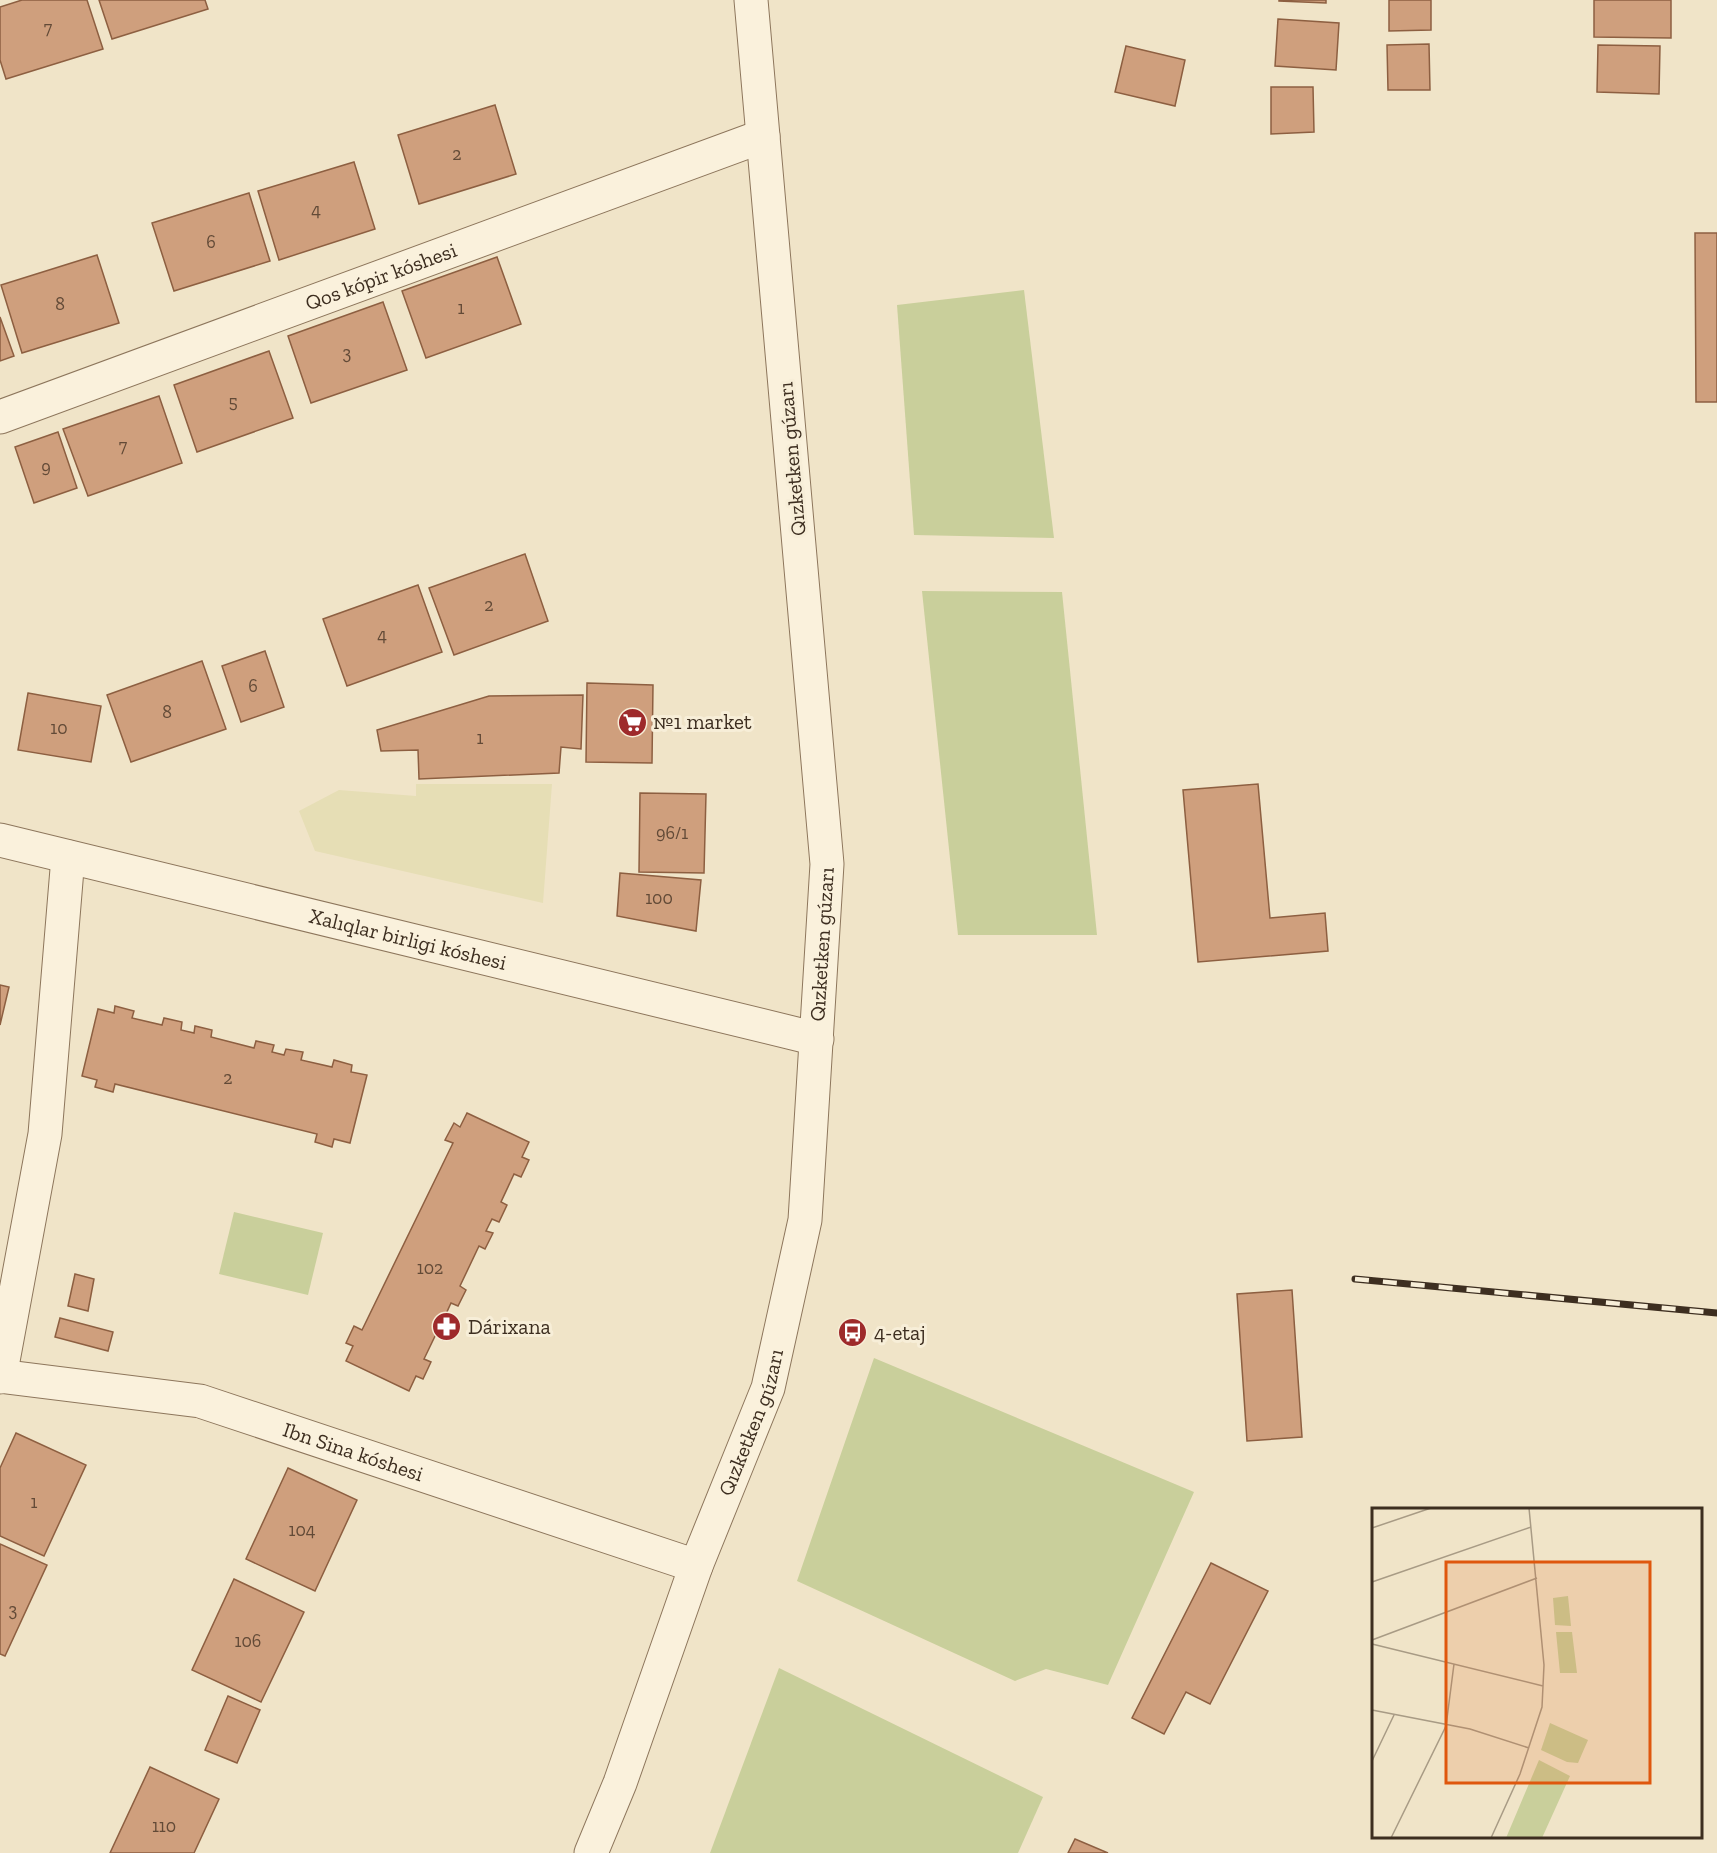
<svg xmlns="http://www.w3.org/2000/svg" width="1717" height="1853" viewBox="0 0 1717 1853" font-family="'Zilla Slab',serif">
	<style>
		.farmland { fill: #e6deb5 }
		.green { fill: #c9cf9b }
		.building { fill: #cf9f7d; stroke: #8d5f41; stroke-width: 1.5 }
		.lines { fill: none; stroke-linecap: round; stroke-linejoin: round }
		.minor-casing { stroke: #8d765c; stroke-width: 35 }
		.minor { stroke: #faf1dc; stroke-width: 33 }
		.rail-casing { stroke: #3d2e20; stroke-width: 7 }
		.rail { stroke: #f7eed8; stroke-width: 4.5; stroke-dasharray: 14; stroke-linecap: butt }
		.labels { text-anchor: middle; stroke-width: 6; stroke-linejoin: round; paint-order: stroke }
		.number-label { font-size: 18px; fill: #624a37 }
		.street-label { font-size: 21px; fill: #3d2e20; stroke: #f7eed8 }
		.poi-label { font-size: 21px; fill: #3d2e20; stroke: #f7eed8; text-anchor: start }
		.inset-road { fill: none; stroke: #a89b85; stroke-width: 1.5 }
		.view { fill: #df570d; fill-opacity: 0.15; stroke: #df570d; stroke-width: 3 }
		.inset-edge { fill: none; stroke: #3d2e20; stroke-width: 3 }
	</style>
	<rect width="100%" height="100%" fill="#f0e4c8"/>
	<polygon class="farmland" points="416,784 552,784 543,903 315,851 299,811 339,790 416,796"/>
	<g class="green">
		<polygon points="1024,290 1054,538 914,535 897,305"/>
		<polygon points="922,591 1062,592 1097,935 958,935"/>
		<polygon points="234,1212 323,1233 308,1295 219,1274"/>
		<polygon points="874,1358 1194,1492 1108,1685 1046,1669 1015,1681 797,1581"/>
		<polygon points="779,1668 1043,1797 1018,1853 710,1853"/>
	</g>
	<g class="building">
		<polygon points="22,0 87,0 103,49 6,79 0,60 0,7"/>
		<polygon points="99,0 205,0 208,9 112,39"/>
		<polygon points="1279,0 1326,0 1326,3 1279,1"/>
		<polygon points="1389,0 1431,0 1431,30 1389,31"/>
		<polygon points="1594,0 1671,0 1671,38 1594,37"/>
		<polygon points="1278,19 1339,23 1336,70 1275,66"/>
		<polygon points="1429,44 1430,90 1388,90 1387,45"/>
		<polygon points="1598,45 1660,46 1659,94 1597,92"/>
		<polygon points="1126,46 1185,60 1175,106 1115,92"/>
		<polygon points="1271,87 1313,87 1314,132 1271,134"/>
		<polygon points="495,105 516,174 419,204 398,135"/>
		<polygon points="354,162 375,229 279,260 258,191"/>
		<polygon points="249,193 270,261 174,291 152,223"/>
		<polygon points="1695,233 1717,233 1717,402 1696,402"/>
		<polygon points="97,255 119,323 22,353 1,285"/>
		<polygon points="497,257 521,324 426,358 402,291"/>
		<polygon points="383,302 407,370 311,403 288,336"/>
		<polygon points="0,317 14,356 0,361"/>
		<polygon points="269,351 293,418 197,452 174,385"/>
		<polygon points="159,396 182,463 88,496 63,429"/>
		<polygon points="58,432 77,488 34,503 15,447"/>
		<polygon points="525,554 548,621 454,655 429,588"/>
		<polygon points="418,585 442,652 347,686 323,619"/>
		<polygon points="265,651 284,707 241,722 222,666"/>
		<polygon points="202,661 226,729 131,762 107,695"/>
		<polygon points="587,683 653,685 652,763 586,762"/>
		<polygon points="28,693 101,706 91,762 18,750"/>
		<polygon points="583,695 581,749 561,747 559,773 419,779 418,750 381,751 377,730 489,696"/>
		<polygon points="1258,784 1270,918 1325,913 1328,951 1198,962 1183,790"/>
		<polygon points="640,793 706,794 704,873 639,872"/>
		<polygon points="620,873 701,880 696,931 617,916"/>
		<polygon points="0,985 9,987 0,1025"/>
		<polygon points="115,1006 134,1011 132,1018 162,1025 164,1018 182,1022 181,1030 194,1033 195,1026 212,1030 211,1037 254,1048 256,1041 274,1045 272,1052 284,1055 286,1049 303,1052 301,1060 332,1067 334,1060 352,1065 351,1072 367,1075 350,1143 334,1139 332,1147 315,1142 317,1134 115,1084 113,1092 95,1087 97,1080 82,1076 98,1009 114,1013"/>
		<polygon points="467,1113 529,1142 522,1157 529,1160 521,1177 514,1174 501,1202 507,1205 499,1222 492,1219 486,1231 493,1233 485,1249 479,1246 460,1286 466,1290 458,1306 451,1303 446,1314 452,1317 445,1333 438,1330 424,1359 431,1362 423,1379 416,1376 409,1391 346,1361 353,1346 346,1343 354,1326 362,1330 453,1143 445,1140 454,1123 460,1127"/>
		<polygon points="75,1274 94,1279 88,1311 68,1306"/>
		<polygon points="1292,1290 1302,1437 1247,1441 1237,1294"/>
		<polygon points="60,1318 113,1332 108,1351 55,1337"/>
		<polygon points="16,1433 86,1465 44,1556 0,1536 0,1468"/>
		<polygon points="288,1468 357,1500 315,1591 246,1559"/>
		<polygon points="0,1544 47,1565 5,1656 0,1654"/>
		<polygon points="1211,1563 1268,1591 1210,1704 1186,1692 1164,1734 1132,1718"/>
		<polygon points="234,1579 304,1612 261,1702 192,1670"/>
		<polygon points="228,1696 260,1710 237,1763 205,1750"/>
		<polygon points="150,1767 219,1799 194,1853 110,1853"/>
		<polygon points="1075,1839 1108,1853 1068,1853"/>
	</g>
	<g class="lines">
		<defs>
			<g id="minor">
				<path id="s1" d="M0,417l763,-281"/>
				<path id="s2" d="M0,840l817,199"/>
				<path id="s3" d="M0,1376l200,25 496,165"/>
				<polyline points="0,1377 45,1134 68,857"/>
				<path id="s4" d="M591,1853l29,-70 76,-217 72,-178 37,-168 22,-356 -76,-864"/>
			</g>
		</defs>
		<use href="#minor" class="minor-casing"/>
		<use href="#minor" class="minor"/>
		<defs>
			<polyline id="rail" points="1355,1279 1717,1313"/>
		</defs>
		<use href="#rail" class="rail-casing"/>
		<use href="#rail" class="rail"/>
	</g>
	<defs>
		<symbol id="supermarket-disc" viewBox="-11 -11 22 22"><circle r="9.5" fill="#9e2a2b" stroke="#f7eed8"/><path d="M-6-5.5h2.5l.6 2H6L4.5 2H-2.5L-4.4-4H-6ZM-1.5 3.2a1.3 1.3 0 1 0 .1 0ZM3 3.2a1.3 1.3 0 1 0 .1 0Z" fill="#fff"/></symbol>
		<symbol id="pharmacy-disc" viewBox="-11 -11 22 22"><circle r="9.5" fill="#9e2a2b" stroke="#f7eed8"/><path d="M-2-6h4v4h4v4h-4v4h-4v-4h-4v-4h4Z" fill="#fff"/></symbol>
		<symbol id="bus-disc" viewBox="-11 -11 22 22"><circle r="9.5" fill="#9e2a2b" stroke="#f7eed8"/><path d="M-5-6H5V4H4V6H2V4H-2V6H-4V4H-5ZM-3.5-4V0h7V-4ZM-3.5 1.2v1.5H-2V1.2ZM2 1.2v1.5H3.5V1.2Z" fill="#fff"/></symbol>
	</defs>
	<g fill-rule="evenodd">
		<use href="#supermarket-disc" x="616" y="706" width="33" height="33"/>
		<use href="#pharmacy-disc" x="430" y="1310" width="33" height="33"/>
		<use href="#bus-disc" x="836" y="1316" width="33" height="33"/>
	</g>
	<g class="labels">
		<g class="number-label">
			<text x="48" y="34">7</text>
			<text x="457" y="160">2</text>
			<text x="316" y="216">4</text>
			<text x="211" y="248">6</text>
			<text x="60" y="310">8</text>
			<text x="461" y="314">1</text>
			<text x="347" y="359">3</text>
			<text x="233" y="408">5</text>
			<text x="123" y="452">7</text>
			<text x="46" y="473">9</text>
			<text x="489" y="611">2</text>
			<text x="382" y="641">4</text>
			<text x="253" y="692">6</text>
			<text x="167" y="718">8</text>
			<text x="59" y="734">10</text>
			<text x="480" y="744">1</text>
			<text x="672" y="839">96/1</text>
			<text x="659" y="904">100</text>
			<text x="228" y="1084">2</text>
			<text x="430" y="1274">102</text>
			<text x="34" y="1508">1</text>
			<text x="302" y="1536">104</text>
			<text x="13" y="1616">3</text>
			<text x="248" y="1647">106</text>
			<text x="164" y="1832">110</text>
		</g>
		<g class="street-label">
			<text dy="7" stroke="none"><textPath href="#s1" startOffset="406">Qos kópir kóshesi</textPath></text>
			<text transform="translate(792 459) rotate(-95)" y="7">Qızketken gúzarı</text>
			<text dy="7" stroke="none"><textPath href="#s2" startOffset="420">Xalıqlar birligi kóshesi</textPath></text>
			<text dy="7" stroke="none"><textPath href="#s4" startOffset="946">Qızketken gúzarı</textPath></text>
			<text dy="7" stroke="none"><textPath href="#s4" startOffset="460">Qızketken gúzarı</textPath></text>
			<text dy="7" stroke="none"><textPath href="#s3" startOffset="363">Ibn Sina kóshesi</textPath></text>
		</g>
		<g class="poi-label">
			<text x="653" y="729">№1 market</text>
			<text x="468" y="1334">Dárixana</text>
			<text x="874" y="1340">4-etaj</text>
		</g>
	</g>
	<g transform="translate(1372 1508)">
		<rect width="330" height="330" fill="#f0e4c8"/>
		<path d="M196,88l3,30 -16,-1 -2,-27zM184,124h16l5,41h-17zM178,215l38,17 -10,23 -11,-1 -26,-12zM167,252l31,16 -28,62h-36z" fill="#c9cf9b"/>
		<path class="inset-road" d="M0,20l59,-20M0,74l159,-55M0,132l165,-62M0,136l171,42M0,202l98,19 59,19M0,253l22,-46M19,330l55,-112 8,-62M119,330l29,-64 22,-67 2,-42 -15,-157"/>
		<path class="view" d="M74,54h204v221h-204z"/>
		<rect width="330" height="330" class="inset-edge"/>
	</g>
</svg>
